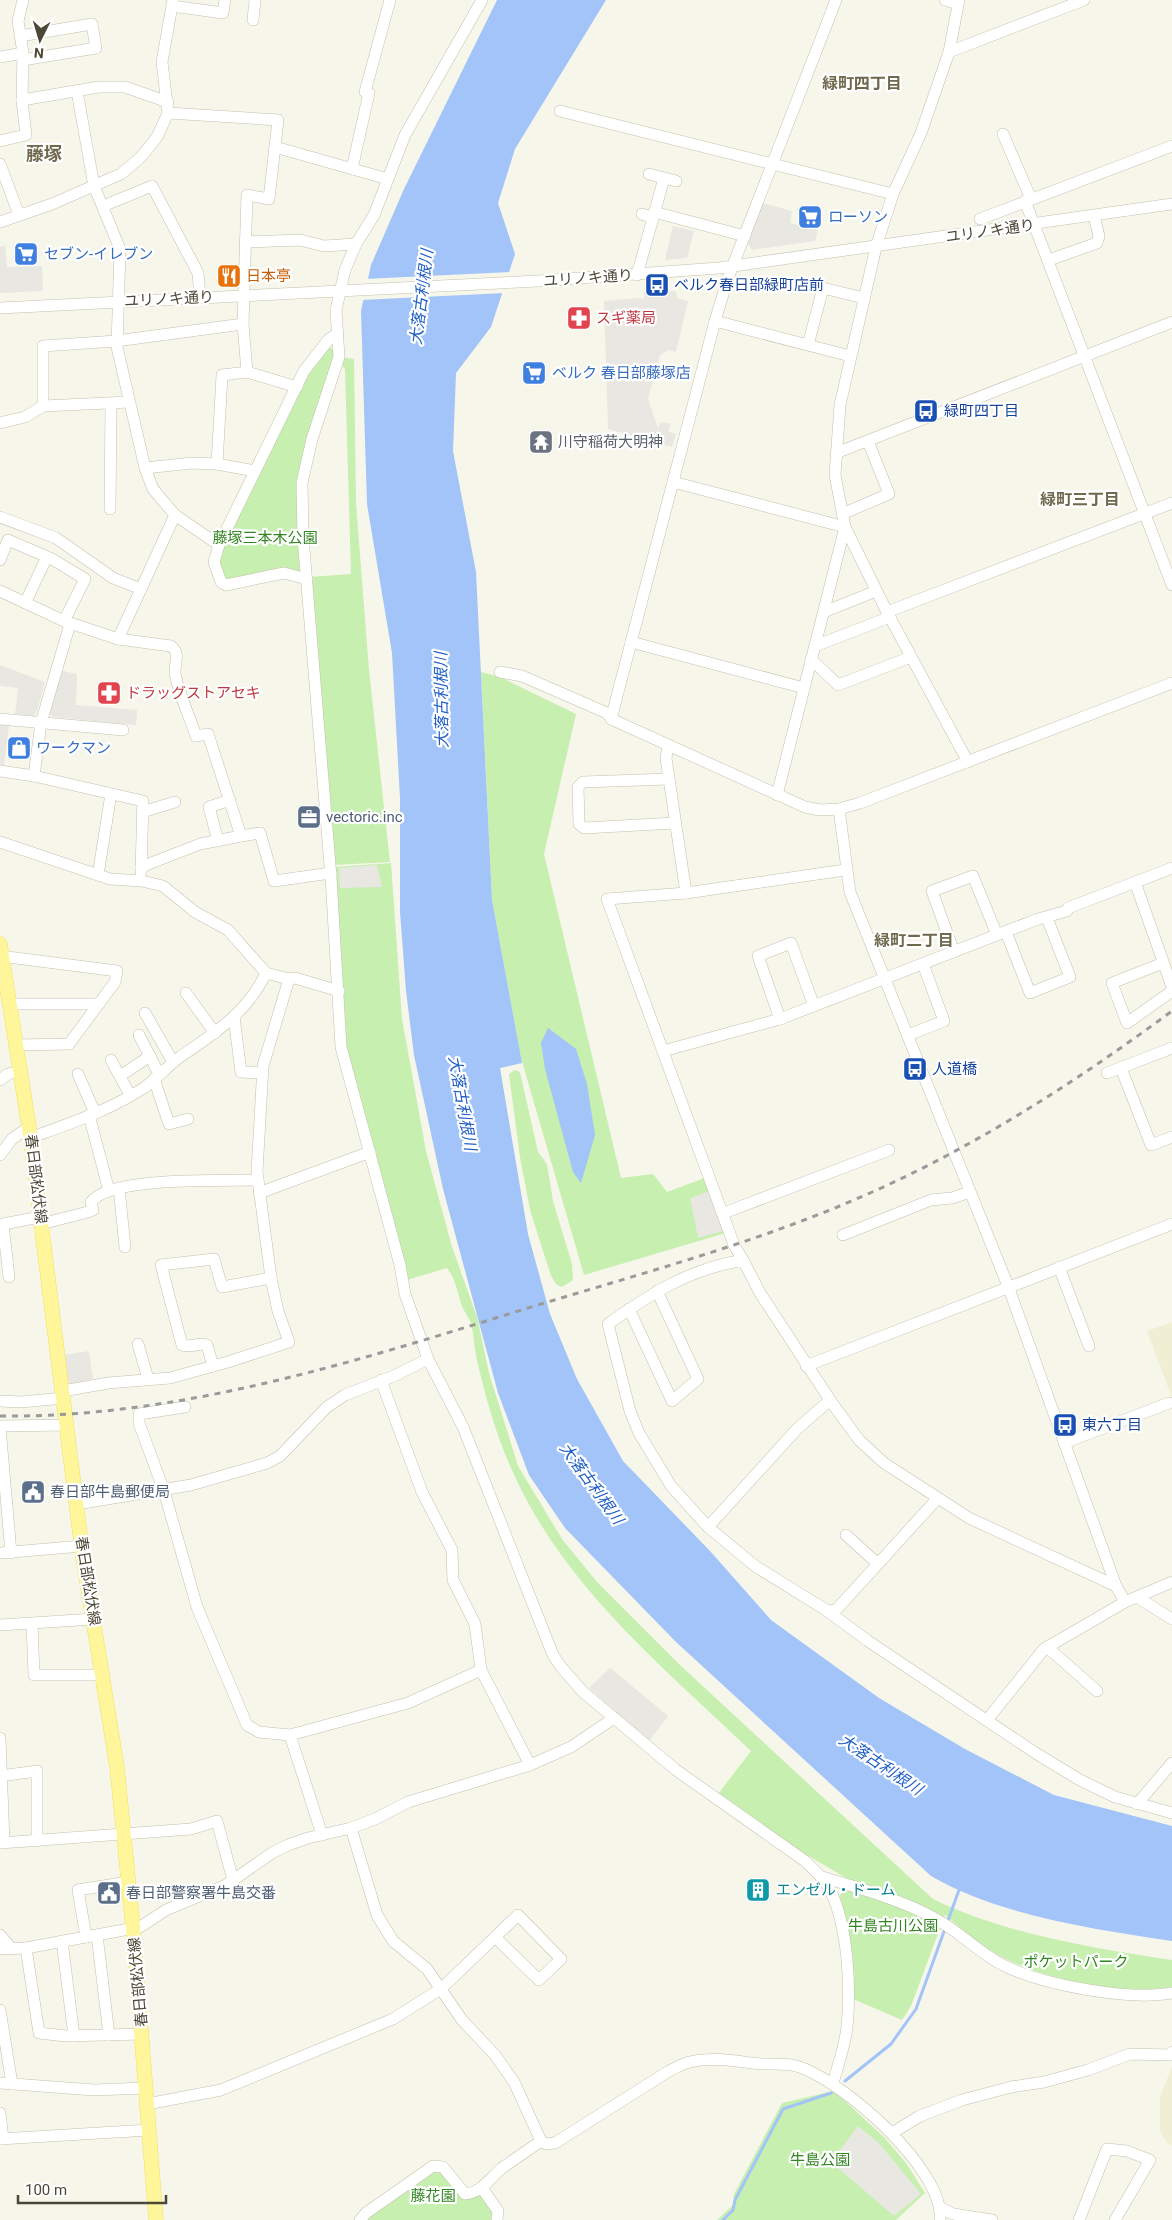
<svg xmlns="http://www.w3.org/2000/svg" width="1172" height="2220" viewBox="0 0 1172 2220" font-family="Roboto,'Noto Sans JP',sans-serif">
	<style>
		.education { fill: #f1efd3 }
		.green { fill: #c6efb0 }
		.parking { fill: #e8e7e2 }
		.water { fill: #a2c4f9 }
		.pier { fill: #f7f6eb }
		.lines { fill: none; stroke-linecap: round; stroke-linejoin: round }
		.stream { stroke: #a2c4f9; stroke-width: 3 }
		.minor-casing { stroke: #c4c0ac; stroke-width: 12 }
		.major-casing { stroke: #f1e35e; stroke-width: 15 }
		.minor { stroke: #fff; stroke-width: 11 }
		.major { stroke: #fff69b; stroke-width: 14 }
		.rail { stroke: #9a9a9a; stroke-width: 3; stroke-dasharray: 6 6; stroke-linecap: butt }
		.labels { text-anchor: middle; stroke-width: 4.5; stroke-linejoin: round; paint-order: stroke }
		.shop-label { font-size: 15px; fill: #366cbe; stroke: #fff; text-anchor: start }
		.street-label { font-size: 15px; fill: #4c4837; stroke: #fff }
		.food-label { font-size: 15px; fill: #c56008; stroke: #fff; text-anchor: start }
		.transit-label { font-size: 15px; fill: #164399; stroke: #fff; text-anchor: start }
		.health-label { font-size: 15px; fill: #be3a42; stroke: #fff; text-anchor: start }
		.worship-label { font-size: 15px; fill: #5b616d; stroke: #fff; text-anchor: start }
		.park-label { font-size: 15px; fill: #348622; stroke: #fff }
		.service-label { font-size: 15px; fill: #4e5e75; stroke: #fff; text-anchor: start }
		.culture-label { font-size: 15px; fill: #0d838f; stroke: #fff; text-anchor: start }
		.neighbourhood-label { font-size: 16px; font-weight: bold; fill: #70694d; stroke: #fff }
		.water-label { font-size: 16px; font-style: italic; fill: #2260c6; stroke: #fff }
		.quarter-label { font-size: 18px; font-weight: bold; fill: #70694d; stroke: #fff }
	</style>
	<rect width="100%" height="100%" fill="#f7f6eb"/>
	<g class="education">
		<polygon points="1172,1322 1172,1398 1147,1331"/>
		<polygon points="1172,2067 1172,2146 1167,2143 1160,2131 1160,2096"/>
	</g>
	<g class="green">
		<polygon points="326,345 334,350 333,356 354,359 356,504 369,670 390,862 334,865 309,577 351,574 345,369 340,364 306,448 303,575 226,581 218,569 222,547 313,363"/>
		<polygon points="481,672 500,677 576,714 544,854 621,1178 653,1174 667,1192 710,1176 729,1232 584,1275 521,1058 492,900"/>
		<path d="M391,863l11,156 24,132 26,96 25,70 12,56 29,93 44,73 35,43 84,84 252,233c69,34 162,50 239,61v27c-51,8 -122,-6 -168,-29 -21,-11 -41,-28 -59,-43l-34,91 -9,14 -49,-21 -15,-99 10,-21 -43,-25 -87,-60 33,-43c-91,-87 -189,-166 -240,-283 -15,-33 -26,-73 -34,-108 -3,-12 -3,-25 -6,-37 -2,-6 -7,-11 -9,-17 -5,-14 -6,-26 -15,-38l-40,12 -61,-235 -12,-178z"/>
		<polygon points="515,1070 520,1072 538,1152 547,1164 553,1201 572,1264 573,1280 562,1287 557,1285 551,1276 530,1210 520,1157 509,1074"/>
		<polygon points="834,2091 884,2137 906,2163 925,2193 896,2220 717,2220 733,2205 734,2194 782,2103"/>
		<polygon points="437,2168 464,2195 481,2189 492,2212 491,2220 362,2220"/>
	</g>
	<g class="parking">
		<polygon points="762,203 792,211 790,223 818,230 815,241 752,250 747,242"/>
		<polygon points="673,226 694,231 687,258 665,260"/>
		<polygon points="5,245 7,267 42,266 43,291 0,293 0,247"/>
		<polygon points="676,291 677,298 688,301 676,352 669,350 660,355 648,399 658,428 661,422 671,424 668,431 676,434 672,447 608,429 604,301 638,298 642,299 644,298 644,292"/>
		<polygon points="0,665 45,682 37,711 33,716 15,714 18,688 0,686"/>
		<polygon points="62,671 77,674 76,705 137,710 136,725 53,717 50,713"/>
		<polygon points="0,724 9,725 4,767 0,766"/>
		<polygon points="377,865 382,887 340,888 339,868"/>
		<polygon points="710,1191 723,1231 698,1238 690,1198"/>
		<polygon points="89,1351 93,1379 71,1384 67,1381 63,1355"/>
		<polygon points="610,1668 668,1716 649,1741 589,1688"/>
		<polygon points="858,2126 879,2143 921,2194 894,2216 831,2162"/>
	</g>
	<g class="water">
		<path d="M497,0h109l-91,149 -17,54 17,51 -24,73 -35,46 -3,78 23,121 16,328 30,163 -22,5 28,166 22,80 27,65 46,82 87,90 61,69 108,78 86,51 89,46 118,31v115c-78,-12 -172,-25 -241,-65l-255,-234 -111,-114 -36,-53 -31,-82 -55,-204 -29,-134 -8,-64 -6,-79v-114l-8,-145 -25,-149 -6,-193 10,-46 33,-76z"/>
		<polygon points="548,1028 576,1049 587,1084 595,1135 581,1183 573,1172 545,1069 541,1043"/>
	</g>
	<polygon class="pier" points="512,272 505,293 361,300 365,279"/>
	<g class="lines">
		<g class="stream">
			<polyline points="845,2081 891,2044 916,2009 959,1890"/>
			<polyline points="723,2220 733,2210 735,2200 783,2109 831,2093"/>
		</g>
		<defs>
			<g id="minor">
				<path d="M482,0l-77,135 -31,80 -18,29 -11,26 -9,40 3,47 -27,82 -10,44 1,54 28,340 10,170 59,218 5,29 23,65 35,68 90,228 8,12 22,25 93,78 129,91c9,9 19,17 25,29 18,36 21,97 17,137 -2,19 -9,38 -14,56"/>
				<polyline points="945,0 958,4"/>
				<polyline points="959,0 949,52 921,133 893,194 876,247 840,405 835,475 845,527 887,612 968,762"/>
				<polyline points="172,6 223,13 225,0"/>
				<polyline points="253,20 255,0"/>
				<polyline points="20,36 92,24 96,48 23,60"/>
				<polyline points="949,52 1084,0"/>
				<polyline points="0,57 23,53"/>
				<polyline points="77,91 94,186 120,249 117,347 145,468 153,489 175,515 219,545"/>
				<polyline points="22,100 99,87 125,87 168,102"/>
				<polyline points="560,111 893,194"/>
				<polyline points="168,113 278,120 269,199 247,195 243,324 247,372"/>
				<polyline points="1003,134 1031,199"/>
				<polyline points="0,141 26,135 22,100 23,53 18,21 23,0"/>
				<polyline points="275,147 388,179"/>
				<polyline points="0,164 19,215"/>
				<polyline points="352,169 369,93 365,92 390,0"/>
				<polyline points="649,174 676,181"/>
				<polyline points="1025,201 1172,585"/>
				<polyline points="103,206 152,186 198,273 200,298"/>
				<polyline points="654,212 745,236"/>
				<polyline points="642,214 653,218 664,178"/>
				<polyline points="980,219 1172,146"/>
				<polyline points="0,222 52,204 121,174 141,157 157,137 168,113 162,62 173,0"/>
				<polyline points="245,242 300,240 324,246 356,244"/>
				<polyline points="1049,260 1097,243 1099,236 1094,216"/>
				<polyline points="637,275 653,218"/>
				<polyline points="0,308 538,281 719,268 1172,204"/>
				<polyline points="715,321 850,356"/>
				<polyline points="808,345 823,288 864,298"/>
				<polyline points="43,406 43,346 116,341 243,324"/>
				<polyline points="0,423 25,417 43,406 129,402"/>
				<polyline points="836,453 1172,322"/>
				<polyline points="217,464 222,375 247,372 297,387"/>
				<polyline points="145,468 192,463 217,464 255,471"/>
				<polyline points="673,482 845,527 777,795"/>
				<polyline points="110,509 111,404"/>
				<polyline points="842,514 889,494 868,441"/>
				<polyline points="0,517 56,538 113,578 141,589"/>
				<polyline points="0,560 8,540 52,559 85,579 64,621"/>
				<polyline points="307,579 284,573 226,585 221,582 214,562 219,545 304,371 329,339 338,333"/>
				<polyline points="0,591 64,621 118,639"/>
				<polyline points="25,603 47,557"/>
				<polyline points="824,612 876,591"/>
				<polyline points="887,612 1172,503"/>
				<polyline points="631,642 804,688"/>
				<polyline points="815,646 890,617"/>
				<polyline points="811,659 838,685 911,657"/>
				<polyline points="500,672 522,676 607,713 611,719 805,807 820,810 839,809 860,803 1172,683"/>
				<polyline points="0,719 123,730"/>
				<polyline points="611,719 715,321 728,278 836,0"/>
				<polyline points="668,746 666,758 686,893"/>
				<polyline points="0,771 34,776 143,801 141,872"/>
				<polyline points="34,776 41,723 70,624"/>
				<polyline points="669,779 583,782 578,787 579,824 584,828 675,823"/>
				<polyline points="839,809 850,892 1008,1286 1116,1586 1125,1602"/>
				<polyline points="142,812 175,802"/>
				<polyline points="241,836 260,833 274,881 331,873"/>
				<polyline points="218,841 209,807 230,800"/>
				<polyline points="0,842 110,879 142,881 163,886 195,912 228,930 266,973 289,979 295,978 339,991"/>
				<path d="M141,867l59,-23 41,-8 -33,-102 -12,2c-5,-16 -20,-49 -21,-64 0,-10 5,-19 -4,-26l-53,-7 57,-124"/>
				<polyline points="98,875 111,794"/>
				<polyline points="1135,882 1172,987"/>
				<polyline points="1006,932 1030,993 1070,977 1047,918"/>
				<polyline points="954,952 932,891 973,876 997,935"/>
				<polyline points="0,956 117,971 115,982 69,1044 16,1045"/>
				<polyline points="1163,963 1112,983 1127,1023 1172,991"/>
				<polyline points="186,993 215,1033"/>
				<polyline points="10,1004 99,1004"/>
				<polyline points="145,1013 173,1062"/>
				<polyline points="234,1017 241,1072 262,1073"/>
				<polyline points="780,1019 758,956 791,943 814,1006"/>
				<polyline points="139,1035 159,1074"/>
				<polyline points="908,1035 944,1021 923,964"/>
				<polyline points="663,1051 780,1019 1038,919 1067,911 1068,908 1172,868"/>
				<polyline points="111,1060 130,1095"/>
				<polyline points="1121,1068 1151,1145 1172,1137"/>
				<polyline points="1107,1073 1172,1048"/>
				<polyline points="78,1074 95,1113"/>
				<polyline points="120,1076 150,1056"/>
				<polyline points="154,1079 169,1124 188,1119"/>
				<polyline points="0,1080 8,1074 20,1071"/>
				<polyline points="89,1115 109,1191"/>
				<path d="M30,1138c38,-14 78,-27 112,-49 14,-9 25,-23 38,-32 36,-25 67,-44 86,-84"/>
				<polyline points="0,1155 12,1139 29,1127"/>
				<polyline points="119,1188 125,1247"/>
				<polyline points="259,1193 370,1152"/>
				<polyline points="724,1213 889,1150"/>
				<path d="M41,1224l47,-12 5,-2 -2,-8c19,-26 133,-21 167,-22"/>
				<polyline points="843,1235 931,1200 952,1198 970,1192"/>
				<polyline points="743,1260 734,1245 607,899 686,893 845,870"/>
				<polyline points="1059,1267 1089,1346"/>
				<polyline points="9,1277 3,1224 40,1217"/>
				<polyline points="629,1309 672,1401 698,1379 657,1291"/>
				<polyline points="138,1344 148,1379"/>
				<path d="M213,1366l-6,-21c-8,-3 -16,3 -25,0l-21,-80 53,-6 8,28 49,-9"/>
				<polyline points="806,1366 1172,1224"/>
				<polyline points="381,1380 422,1492 452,1550 453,1580 475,1624 481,1670 530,1765"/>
				<polyline points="63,1391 108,1383 170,1378 228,1362 289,1342 278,1311 271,1278 257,1172 263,1066 289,979"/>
				<polyline points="0,1401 21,1402 64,1398"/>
				<polyline points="185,1407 139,1414 139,1423 164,1491 197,1607 247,1725 259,1732 290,1735 408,1703 481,1670"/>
				<polyline points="0,1426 67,1425"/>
				<polyline points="0,1427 11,1553"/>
				<polyline points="1064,1443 1169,1403"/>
				<polyline points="77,1504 191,1485 267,1463 280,1456 327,1407 345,1395 394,1376 428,1359"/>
				<polyline points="708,1527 797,1429 830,1400"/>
				<polyline points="846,1535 878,1564"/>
				<polyline points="0,1553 82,1546"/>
				<path d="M1116,1586l-147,-68 -85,-55 -25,-23 -27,-37 -72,-110 -17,-33c-55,10 -90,32 -135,64l22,87 9,22 32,53 37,41 47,39 71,44 42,31 169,113 43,26 35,17 57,16"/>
				<polyline points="1137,1597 1172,1619"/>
				<polyline points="829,1611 836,1610 937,1499"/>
				<polyline points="32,1624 34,1675 103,1675"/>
				<polyline points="0,1625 94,1619"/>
				<polyline points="1047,1647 1097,1691"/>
				<polyline points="987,1720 1044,1649 1125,1602 1172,1582"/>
				<polyline points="290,1735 322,1835"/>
				<polyline points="0,1738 4,1843"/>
				<polyline points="0,1776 37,1771 37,1841"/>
				<polyline points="1137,1804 1172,1763"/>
				<path d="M351,1828l26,87 16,26 34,28 35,51 33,35 19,27 27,59 5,3 9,-1 114,-72c7,-3 14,-8 21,-9 24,-6 49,0 72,2 11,0 24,-1 34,2 46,13 149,104 144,154"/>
				<polyline points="0,1843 191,1829 217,1821 233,1880"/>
				<path d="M822,1877c34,10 83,24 114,42 24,13 44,35 69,47 39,19 124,35 167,27"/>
				<polyline points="0,1935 12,1949"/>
				<polyline points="97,1935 109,2035"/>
				<polyline points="86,1937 78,1890 128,1882"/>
				<polyline points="62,1941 74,2036"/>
				<polyline points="26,1948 39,2033 66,2036 142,2034"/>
				<polyline points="0,1949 26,1948 140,1927 166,1910 226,1885 272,1853 288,1845 308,1838 351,1828 375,1819 408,1802 530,1765 571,1747 614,1718"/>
				<polyline points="0,2010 12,2084"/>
				<polyline points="0,2083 94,2090 146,2088"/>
				<polyline points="147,2104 221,2090 393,2019 442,1988 518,1915 561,1959 539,1980 495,1937"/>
				<polyline points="0,2113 3,2139"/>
				<polyline points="892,2133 920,2116 962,2100 1011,2087 1044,2082 1088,2070 1130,2054 1171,2055 1172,2052"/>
				<polyline points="0,2139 149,2130"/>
				<polyline points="482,2188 498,2211 497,2220"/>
				<polyline points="941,2208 953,2214 992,2220"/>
				<path d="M360,2220l6,-7 67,-47 10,1 22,27c16,-1 25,-16 37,-26 13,-9 26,-18 39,-27"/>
				<polyline points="1079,2220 1107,2149 1127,2151 1150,2160 1115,2220"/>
			</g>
			<polyline id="major" points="0,944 29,1127 83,1558 117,1767 133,1928 156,2220"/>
		</defs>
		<use href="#minor" class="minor-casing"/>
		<use href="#major" class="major-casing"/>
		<use href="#minor" class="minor"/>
		<use href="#major" class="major"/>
		<path class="rail" d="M0,1416c170,2 338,-49 499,-99 124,-39 252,-71 371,-124 108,-48 207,-112 302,-182"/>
	</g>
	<defs>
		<symbol id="supermarket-square" viewBox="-11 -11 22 22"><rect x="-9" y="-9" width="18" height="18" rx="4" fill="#3f7fe0" stroke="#fff"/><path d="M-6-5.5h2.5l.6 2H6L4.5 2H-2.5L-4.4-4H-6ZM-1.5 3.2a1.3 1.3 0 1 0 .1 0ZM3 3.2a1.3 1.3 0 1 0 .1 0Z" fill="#fff"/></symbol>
		<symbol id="restaurant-square" viewBox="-11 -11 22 22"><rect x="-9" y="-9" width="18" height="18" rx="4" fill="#e8710a" stroke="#fff"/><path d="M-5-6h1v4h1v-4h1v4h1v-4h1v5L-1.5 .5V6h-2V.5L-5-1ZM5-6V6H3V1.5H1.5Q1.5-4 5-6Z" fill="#fff"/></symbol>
		<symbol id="bus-square" viewBox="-11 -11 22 22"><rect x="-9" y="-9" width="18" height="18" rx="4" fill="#1a4fb4" stroke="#fff"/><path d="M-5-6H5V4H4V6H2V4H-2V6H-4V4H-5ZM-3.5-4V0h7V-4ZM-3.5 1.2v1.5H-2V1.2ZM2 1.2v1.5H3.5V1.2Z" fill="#fff"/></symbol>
		<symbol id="pharmacy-square" viewBox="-11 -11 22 22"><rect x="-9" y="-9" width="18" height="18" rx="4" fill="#e0444e" stroke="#fff"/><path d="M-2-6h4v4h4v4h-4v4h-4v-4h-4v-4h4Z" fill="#fff"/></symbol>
		<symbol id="temple-square" viewBox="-11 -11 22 22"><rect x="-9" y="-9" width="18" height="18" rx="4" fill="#6b7280" stroke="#fff"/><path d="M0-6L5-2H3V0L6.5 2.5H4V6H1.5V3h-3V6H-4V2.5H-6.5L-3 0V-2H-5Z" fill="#fff"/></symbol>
		<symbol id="shop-square" viewBox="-11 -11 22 22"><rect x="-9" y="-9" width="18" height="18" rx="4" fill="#3f7fe0" stroke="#fff"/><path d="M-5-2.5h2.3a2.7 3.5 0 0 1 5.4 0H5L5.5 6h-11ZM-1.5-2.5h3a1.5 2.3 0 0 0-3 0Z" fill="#fff"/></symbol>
		<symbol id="office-square" viewBox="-11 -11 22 22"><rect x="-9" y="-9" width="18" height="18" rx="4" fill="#5c6f8a" stroke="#fff"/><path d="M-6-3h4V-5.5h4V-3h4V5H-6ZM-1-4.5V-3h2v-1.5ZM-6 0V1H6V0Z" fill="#fff"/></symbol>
		<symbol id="civic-square" viewBox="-11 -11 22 22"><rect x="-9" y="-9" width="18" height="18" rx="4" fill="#5c6f8a" stroke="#fff"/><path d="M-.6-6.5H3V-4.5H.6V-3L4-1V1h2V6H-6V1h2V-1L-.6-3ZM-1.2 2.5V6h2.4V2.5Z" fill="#fff"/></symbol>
		<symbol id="building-square" viewBox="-11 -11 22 22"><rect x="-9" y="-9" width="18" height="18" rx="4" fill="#0f9aa8" stroke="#fff"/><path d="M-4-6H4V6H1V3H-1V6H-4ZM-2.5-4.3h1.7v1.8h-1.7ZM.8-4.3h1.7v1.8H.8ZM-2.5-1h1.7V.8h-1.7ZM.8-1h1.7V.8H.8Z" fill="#fff"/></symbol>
	</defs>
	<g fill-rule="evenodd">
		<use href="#supermarket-square" x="796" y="203" width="28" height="28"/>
		<use href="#supermarket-square" x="12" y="240" width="28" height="28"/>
		<use href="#restaurant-square" x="215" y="262" width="28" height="28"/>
		<use href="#bus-square" x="643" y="271" width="28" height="28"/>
		<use href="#pharmacy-square" x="565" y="304" width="28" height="28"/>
		<use href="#supermarket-square" x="520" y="359" width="28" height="28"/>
		<use href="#bus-square" x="912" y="397" width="28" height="28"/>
		<use href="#temple-square" x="527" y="428" width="28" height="28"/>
		<use href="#pharmacy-square" x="95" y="679" width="28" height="28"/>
		<use href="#shop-square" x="5" y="734" width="28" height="28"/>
		<use href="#office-square" x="295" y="803" width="28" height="28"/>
		<use href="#bus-square" x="901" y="1055" width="28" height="28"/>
		<use href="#bus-square" x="1051" y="1411" width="28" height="28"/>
		<use href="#civic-square" x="19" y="1478" width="28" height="28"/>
		<use href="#building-square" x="744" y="1876" width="28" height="28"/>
		<use href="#civic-square" x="95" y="1879" width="28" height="28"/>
	</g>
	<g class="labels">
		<g class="shop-label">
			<text x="828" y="222">ローソン</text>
			<text x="44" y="259">セブン-イレブン</text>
			<text x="552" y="378">ベルク 春日部藤塚店</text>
			<text x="36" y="753">ワークマン</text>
		</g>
		<g class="street-label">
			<text transform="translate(990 231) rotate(-8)" y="5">ユリノキ通り</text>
			<text transform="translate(588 278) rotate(-4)" y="5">ユリノキ通り</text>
			<text transform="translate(169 299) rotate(-3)" y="5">ユリノキ通り</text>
			<text transform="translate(36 1179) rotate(83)" y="5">春日部松伏線</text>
			<text transform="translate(88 1581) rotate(81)" y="5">春日部松伏線</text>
			<text transform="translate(138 1982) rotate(-95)" y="5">春日部松伏線</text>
		</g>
		<g class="food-label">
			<text x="246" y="281">日本亭</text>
		</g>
		<g class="transit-label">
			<text x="674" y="290">ベルク春日部緑町店前</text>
			<text x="944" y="416">緑町四丁目</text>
			<text x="932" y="1074">人道橋</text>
			<text x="1082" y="1430">東六丁目</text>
		</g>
		<g class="health-label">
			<text x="596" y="323">スギ薬局</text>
			<text x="126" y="698">ドラッグストアセキ</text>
		</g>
		<g class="worship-label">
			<text x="558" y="447">川守稲荷大明神</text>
		</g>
		<g class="park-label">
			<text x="265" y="543">藤塚三本木公園</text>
			<text x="893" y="1931">牛島古川公園</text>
			<text x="1076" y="1967">ポケットパーク</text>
			<text x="820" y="2165">牛島公園</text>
			<text x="433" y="2201">藤花園</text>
		</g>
		<g class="service-label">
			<text x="326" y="822">vectoric.inc</text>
			<text x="50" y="1497">春日部牛島郵便局</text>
			<text x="126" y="1898">春日部警察署牛島交番</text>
		</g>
		<g class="culture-label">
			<text x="776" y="1895">エンゼル・ドーム</text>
		</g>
		<g class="neighbourhood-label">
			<text x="862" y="89">緑町四丁目</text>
			<text x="1080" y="505">緑町三丁目</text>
			<text x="914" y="946">緑町二丁目</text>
		</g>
		<g class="water-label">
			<text transform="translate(421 297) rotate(-83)" y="6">大落古利根川</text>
			<text transform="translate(441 700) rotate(-91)" y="6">大落古利根川</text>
			<text transform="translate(463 1103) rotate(80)" y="6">大落古利根川</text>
			<text transform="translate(592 1483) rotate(54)" y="6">大落古利根川</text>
			<text transform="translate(881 1764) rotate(34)" y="6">大落古利根川</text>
		</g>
		<g class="quarter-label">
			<text x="44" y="160">藤塚</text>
		</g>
	</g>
	<g transform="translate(40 40) rotate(185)" stroke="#ffffff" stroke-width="4" paint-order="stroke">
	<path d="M0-4L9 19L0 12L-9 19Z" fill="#4c4837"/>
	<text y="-8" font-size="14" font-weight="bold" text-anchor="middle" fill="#4c4837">N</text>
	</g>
	<path d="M18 2195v8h148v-8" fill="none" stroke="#4c4837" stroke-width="2.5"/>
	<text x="25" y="2195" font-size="15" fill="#4c4837" stroke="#ffffff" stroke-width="4" paint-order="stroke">100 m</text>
</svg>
